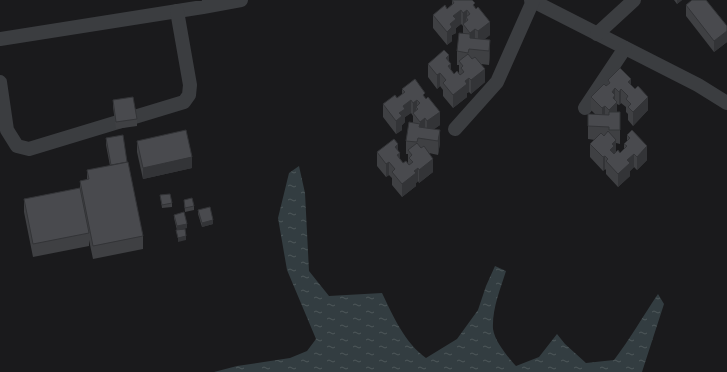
<svg xmlns="http://www.w3.org/2000/svg" width="727" height="372" viewBox="0 0 727 372" font-family="'Source Sans 3',sans-serif">
	<style>
		.water { fill: url(#water-ripples) }
		.lines { fill: none; stroke-linecap: round; stroke-linejoin: round }
		.minor { stroke: #3b3d40; stroke-width: 14 }
		.wall { fill: #3f4043 }
		.shaded-wall { fill: #333437 }
		.building { fill: #494a4e; stroke: #333437 }
	</style>
	<defs>
		<pattern id="water-ripples" width="26" height="14" patternUnits="userSpaceOnUse"><rect width="26" height="14" fill="#333d41"/><path d="M2 4q2-2 4 0t4 0M15 11q2-2 4 0t4 0" fill="none" stroke="#4e575a"/></pattern>
	</defs>
	<rect width="100%" height="100%" fill="#1a1a1c"/>
	<path class="water" d="M299,166l6,27 4,78 20,25 53,-3c11,23 23,50 44,65l31,-19 21,-29 8,-24 9,-20 11,5c-6,19 -14,38 -13,58 2,13 15,28 23,37l23,-9 18,-23 8,10 21,19 28,-3c16,-21 29,-44 44,-66l6,10 -22,68h-428l23,-6 53,-8 17,-7 9,-12 -29,-69 -9,-52 11,-45z"/>
	<g class="lines">
		<g class="minor">
			<polyline points="531,0 698,85 727,103"/>
			<polyline points="597,34 634,0"/>
			<polyline points="0,39 203,7 241,0"/>
			<polyline points="0,82 7,130 17,146 29,149 184,102 189,95 190,85 177,11"/>
			<polyline points="585,108 625,48"/>
			<polyline points="455,129 497,82 533,1"/>
		</g>
	</g>
	<g class="wall">
		<polygon points="452,0 472,0 475,8 490,35 484,39 490,53 489,65 481,64 485,82 471,94 469,92 467,93 467,97 453,108 443,96 443,90 440,86 437,89 428,77 428,64 449,62 451,70 454,74 459,74 459,65 457,65 457,51 463,34 463,26 461,24 456,28 456,33 452,35 452,41 447,45 433,28 433,15 447,9 452,5"/>
		<polygon points="674,0 682,0 677,4"/>
		<polygon points="686,5 727,26 727,42 714,52 686,16"/>
		<polygon points="608,80 631,85 648,110 633,126 628,120 628,114 626,112 626,107 621,103 619,105 617,104 617,112 620,112 620,144 616,143 616,151 620,153 624,149 624,144 627,141 627,135 647,160 637,170 634,167 630,171 630,176 618,187 606,174 606,170 605,169 603,171 590,157 590,144 595,140 588,139 588,114 596,115 591,110 591,97 608,84"/>
		<polygon points="402,89 425,98 440,125 434,129 440,143 438,155 429,153 433,172 419,183 418,181 416,183 416,186 402,197 392,185 392,178 389,175 386,177 377,166 377,152 398,151 400,159 403,163 408,164 408,154 406,154 406,141 413,123 413,116 411,113 405,117 405,122 402,125 402,130 396,134 383,117 383,104 397,98 402,94"/>
		<polygon points="113,100 137,119 137,126 116,129 113,107"/>
		<polygon points="106,138 127,162 143,236 143,249 93,259 89,240 89,246 33,257 24,212 24,199 80,188 80,181 87,180 87,170 110,166 106,145"/>
		<polygon points="137,141 192,168 143,179 137,152"/>
		<polygon points="160,195 172,203 172,207 162,208"/>
		<polygon points="184,200 194,206 194,210 185,212"/>
		<polygon points="198,210 213,224 202,227 198,214"/>
		<polygon points="174,215 187,228 177,230 174,218"/>
	</g>
	<g class="shaded-wall">
		<polygon points="677,0 682,0 677,4"/>
		<polygon points="461,10 461,24 456,28 456,33 452,35 452,41 447,45 447,32 453,16"/>
		<polygon points="467,10 467,18 466,17 466,24 463,24 463,27 463,13"/>
		<polygon points="490,22 490,35 478,45 478,31"/>
		<polygon points="475,29 475,42 470,46 470,33"/>
		<polygon points="727,31 727,42 714,52 714,41"/>
		<polygon points="490,40 490,53 489,65 489,51"/>
		<polygon points="449,55 449,65 451,64 451,77 446,58"/>
		<polygon points="485,69 485,82 471,94 471,80"/>
		<polygon points="440,73 440,86 437,89 437,75"/>
		<polygon points="469,78 469,92 467,93 467,97 453,108 453,95 465,81"/>
		<polygon points="631,79 631,93 628,82"/>
		<polygon points="615,88 615,104 617,102 617,116 609,123 609,110 612,92"/>
		<polygon points="621,89 621,103 619,105 619,92"/>
		<polygon points="648,97 648,110 633,126 633,112"/>
		<polygon points="411,100 411,113 405,117 405,122 402,125 402,130 396,134 396,121 399,113 403,106"/>
		<polygon points="417,100 417,108 416,107 416,114 413,113 413,116 413,103"/>
		<polygon points="605,106 605,119 602,121 602,108"/>
		<polygon points="440,112 440,125 427,134 427,121"/>
		<polygon points="425,118 425,132 420,136 420,122"/>
		<polygon points="440,130 440,143 438,155 438,141"/>
		<polygon points="616,140 616,153 614,155 610,150 612,144"/>
		<polygon points="398,144 398,154 400,153 400,167 395,147"/>
		<polygon points="647,146 647,160 637,170 637,157"/>
		<polygon points="634,154 634,167 630,171 630,176 618,187 618,174 627,160"/>
		<polygon points="605,156 605,169 603,171 603,157"/>
		<polygon points="192,157 192,168 143,179 143,168"/>
		<polygon points="433,159 433,172 419,183 419,170"/>
		<polygon points="389,162 389,175 386,177 386,164"/>
		<polygon points="418,168 418,181 416,183 416,186 402,197 402,184 414,171"/>
		<polygon points="213,220 213,224 202,227 202,223"/>
		<polygon points="187,224 187,228 177,230 177,226"/>
		<polygon points="186,236 186,240 178,242 178,238"/>
	</g>
	<g class="building">
		<polygon points="452,0 472,0 475,3 473,5 476,9 478,7 490,22 478,31 475,29 470,33 463,24 468,20 466,17 470,14 467,10 463,13 461,10 453,16 456,19 450,24 452,27 447,32 433,15 445,5 447,9 454,3"/>
		<polygon points="692,0 706,0 727,26 727,31 714,41 686,5"/>
		<polygon points="459,33 470,34 470,38 490,40 489,51 469,49 468,53 457,51"/>
		<polygon points="444,50 449,55 446,58 451,64 448,66 454,74 457,71 460,75 464,72 461,68 463,66 459,61 468,54 472,59 475,57 485,69 471,80 469,78 465,81 467,84 453,95 443,83 446,80 440,73 437,75 428,64"/>
		<polygon points="620,68 631,79 628,82 635,89 638,86 648,97 633,112 628,107 631,104 626,99 628,96 621,89 619,92 615,88 612,92 615,95 613,98 617,102 609,110 605,106 602,108 591,97 604,84 606,86 610,83 608,80"/>
		<polygon points="415,79 425,93 423,95 426,99 428,97 440,112 427,121 425,118 420,122 413,113 418,109 416,107 420,103 417,100 413,103 411,100 403,106 405,109 399,113 402,116 396,121 383,104 395,95 397,98 405,92 402,89"/>
		<polygon points="133,97 137,119 116,122 113,100"/>
		<polygon points="609,112 620,112 620,130 609,130 609,127 588,126 588,114 609,115"/>
		<polygon points="409,122 420,124 419,127 440,130 438,141 418,138 417,142 406,141"/>
		<polygon points="186,130 192,157 143,168 137,141"/>
		<polygon points="632,130 647,146 637,157 634,154 627,160 630,163 618,174 606,161 608,159 605,156 603,157 590,144 601,133 604,136 608,131 616,140 612,144 614,146 610,150 614,154 618,150 620,153 627,146 624,144 630,138 627,135"/>
		<polygon points="123,135 127,162 111,165 106,138"/>
		<polygon points="394,139 398,144 395,147 400,153 397,155 403,163 406,161 409,165 413,162 409,158 412,155 408,150 417,143 421,148 424,146 433,159 419,170 418,168 414,171 416,173 402,184 392,172 395,169 389,162 386,164 377,152"/>
		<polygon points="128,162 143,236 93,246 80,181 89,179 87,170"/>
		<polygon points="80,188 89,233 33,244 24,199"/>
		<polygon points="170,194 172,203 162,205 160,195"/>
		<polygon points="192,198 194,206 185,208 184,200"/>
		<polygon points="210,207 213,220 202,223 198,210"/>
		<polygon points="184,212 187,224 177,226 174,215"/>
		<polygon points="185,229 186,236 178,238 176,230"/>
	</g>
</svg>
